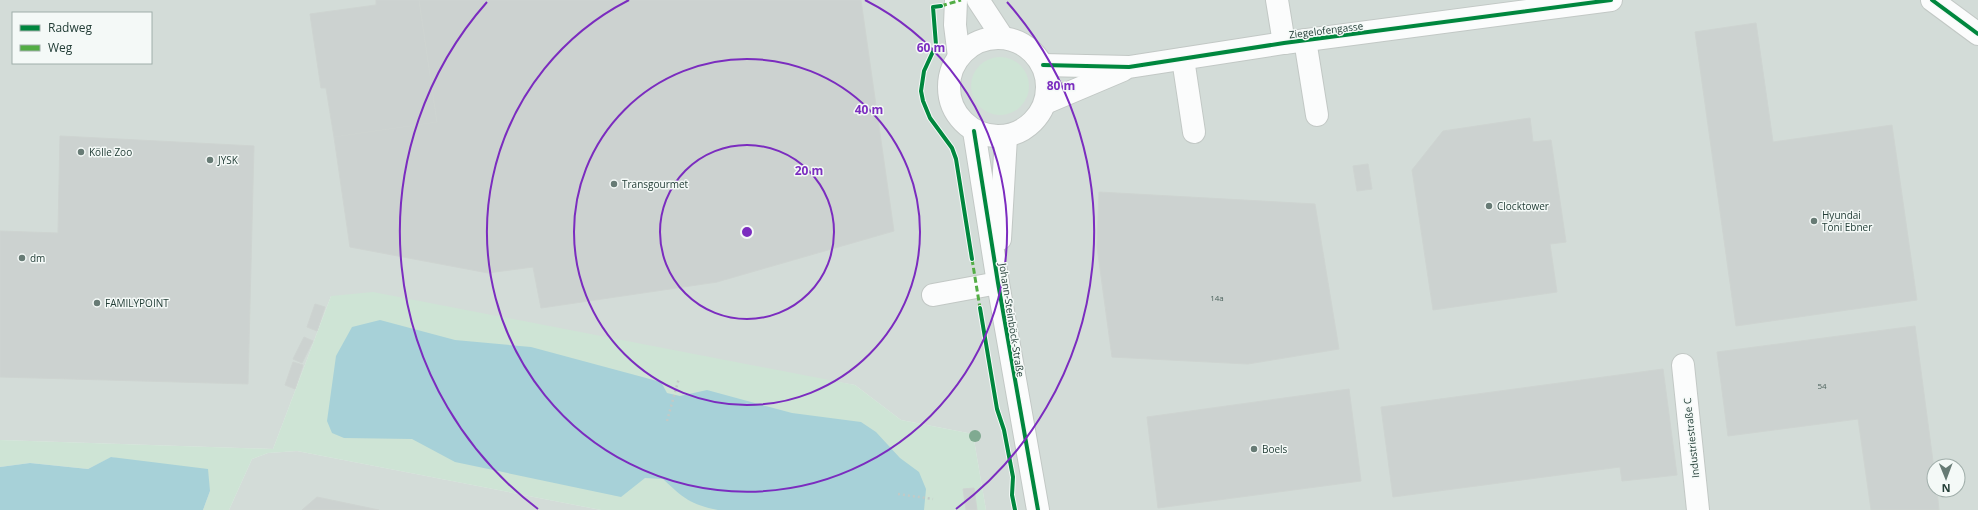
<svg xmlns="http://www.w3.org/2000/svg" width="1978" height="510" viewBox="0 0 1978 510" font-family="'Open Sans',sans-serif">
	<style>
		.built { fill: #d3dcd8; fill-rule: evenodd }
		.green { fill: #cee4d5 }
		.water { fill: #a7d1d8 }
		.building { fill: #ccd2d0; stroke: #ced4d1 }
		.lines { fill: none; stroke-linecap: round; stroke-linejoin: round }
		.minor-casing { stroke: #c2c8c5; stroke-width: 24 }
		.path { stroke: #c2cac7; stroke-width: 2.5; stroke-dasharray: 2 3; stroke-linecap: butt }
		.minor { stroke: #fbfcfc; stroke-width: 22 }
		.quiet { stroke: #53ad45; stroke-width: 3; stroke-dasharray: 6 3; stroke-linecap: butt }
		.cycleway-casing { stroke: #f4f9f7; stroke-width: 6 }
		.cycleway { stroke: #00873e; stroke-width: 4 }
		.tree { fill: #80aa91 }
		.ring { fill: none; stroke: #7b2cbf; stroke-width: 2 }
		.poi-dot { fill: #677b75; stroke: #f4f9f7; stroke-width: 1.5 }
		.labels { text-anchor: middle; stroke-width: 3; stroke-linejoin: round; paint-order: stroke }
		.number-label { font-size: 8px; fill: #4e645e }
		.street-label { font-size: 10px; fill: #233e37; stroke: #f4f9f7 }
		.poi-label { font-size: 10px; fill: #233e37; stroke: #f4f9f7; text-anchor: start }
		.centre { fill: #7b2cbf; stroke: #f4f9f7; stroke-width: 2 }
		.ring-label { font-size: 12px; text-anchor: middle; font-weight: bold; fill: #7b2cbf; stroke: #f4f9f7; stroke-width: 3; stroke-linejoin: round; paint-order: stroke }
	</style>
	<rect width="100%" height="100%" fill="#e5ebe8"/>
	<g class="built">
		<path d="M0,0h1978v510h-992l-13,-76 -72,-14 -46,-35 -524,-89 -58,153 -273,-9zM13,13h138v50h-138zM1934,466h24v24h-24z"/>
		<polygon points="297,451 601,510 229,510 252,459 268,453"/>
	</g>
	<g class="green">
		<circle cx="1000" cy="86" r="29"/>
		<polygon points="373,292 855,385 901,420 973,434 986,510 601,510 297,451 268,453 252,459 229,510 203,510 210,491 112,457 88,469 30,463 0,467 0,440 273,449 331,296"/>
	</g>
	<g class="water">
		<path d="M380,320l75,20 76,7 130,35 6,11 13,3 27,-6 85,23 69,9 15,10 24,26 19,14 7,17 -2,21h-206c-27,-5 -36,-13 -55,-31l-18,-1 -24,19 -166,-35 -43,-23 -68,-1 -12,-5 -5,-12 9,-65 16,-29z"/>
		<polygon points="111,457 208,469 210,491 203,510 0,510 0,467 30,463 88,469"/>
	</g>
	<g class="building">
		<polygon points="376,0 419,0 437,122 334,137 326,88 321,88 310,14 376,5"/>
		<polygon points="419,0 861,0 894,231 717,282 541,308 533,267 488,273 350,247 334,137 437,122"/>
		<polygon points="1756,23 1773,142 1892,125 1917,300 1736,326 1695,32"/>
		<polygon points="1530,118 1533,142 1551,140 1566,242 1550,244 1557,292 1433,310 1412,170 1443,131"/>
		<polygon points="60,136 254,146 248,384 0,377 0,231 58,233"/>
		<polygon points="1368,164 1372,189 1357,191 1353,166"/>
		<polygon points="1099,192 1315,204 1339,349 1248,364 1112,357 1097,247"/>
		<polygon points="315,304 325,307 317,331 307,327"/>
		<polygon points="1915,326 1934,469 1934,490 1937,490 1939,510 1871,510 1858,419 1728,436 1717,352"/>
		<polygon points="304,337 313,341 302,363 293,359"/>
		<polygon points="293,362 303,365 295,389 285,385"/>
		<polygon points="1663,369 1677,475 1622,481 1620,467 1393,497 1381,407"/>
		<polygon points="1349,389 1361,481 1158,508 1147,417"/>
		<polygon points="974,488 977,510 966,510 963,489"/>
		<polygon points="317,497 379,510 302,510"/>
	</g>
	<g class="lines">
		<defs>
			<g id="minor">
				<polyline points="956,0 955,25 959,57"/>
				<polyline points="978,0 1003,38"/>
				<polyline points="1277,0 1284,43"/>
				<polyline points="1932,0 1978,34"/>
				<circle cx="998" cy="87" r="49"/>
				<polyline points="1305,40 1317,115"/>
				<polyline points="1183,59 1194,132"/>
				<polyline points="1043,65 1129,67 1284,43 1611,0"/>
				<polyline points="1045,103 1123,70"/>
				<polyline points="974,131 998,283 1038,510"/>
				<polyline points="1000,239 1006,137"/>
				<polyline points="933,295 998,283"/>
				<polyline points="1683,365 1698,510"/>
			</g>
		</defs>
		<use href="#minor" class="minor-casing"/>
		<g class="path">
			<polyline points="667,421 679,378"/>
			<polyline points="898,494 933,499"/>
		</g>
		<use href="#minor" class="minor"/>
		<g class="quiet">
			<polyline points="941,6 961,0"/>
			<polyline points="972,259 980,308"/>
		</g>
		<defs>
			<g id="cycleway">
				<polyline points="1932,0 1978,34"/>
				<polyline points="941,6 933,7 936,45 924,71 921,91 923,101 930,118 952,148 956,159 972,259"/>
				<polyline points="1043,65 1129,67 1284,43 1611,0"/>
				<polyline points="974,131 998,283 1038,510"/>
				<polyline points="980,308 997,409 1004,430 1013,477 1012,495 1015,510"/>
			</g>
		</defs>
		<use href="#cycleway" class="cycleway-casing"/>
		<use href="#cycleway" class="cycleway"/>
	</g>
	<circle class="tree" cx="975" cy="436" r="6"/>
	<g class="ring">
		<circle cx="747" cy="232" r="87"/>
		<circle cx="747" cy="232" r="173"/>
		<path d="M865 0A260 260 0 1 1 629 0"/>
		<path d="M538 509A347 347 0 0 1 487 2M1007 2A347 347 0 0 1 956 509"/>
	</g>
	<g class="poi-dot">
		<circle cx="81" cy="152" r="4"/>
		<circle cx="210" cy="160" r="4"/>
		<circle cx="614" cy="184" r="4"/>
		<circle cx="1489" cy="206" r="4"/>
		<circle cx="1814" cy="221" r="4"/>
		<circle cx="22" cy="258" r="4"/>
		<circle cx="97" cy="303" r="4"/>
		<circle cx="1254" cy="449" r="4"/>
	</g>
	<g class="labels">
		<g class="number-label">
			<text x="1217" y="301">14a</text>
			<text x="1822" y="389">54</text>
		</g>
		<g class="street-label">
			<text transform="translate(1326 30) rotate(-7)" y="4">Ziegelofengasse</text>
			<text transform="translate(1012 320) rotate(81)" y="4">Johann-Steinböck-Straße</text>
			<text transform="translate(1691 438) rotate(-96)" y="4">Industriestraße C</text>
		</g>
		<g class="poi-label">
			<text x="89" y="156">Kölle Zoo</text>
			<text x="218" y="164">JYSK</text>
			<text x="622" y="188">Transgourmet</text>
			<text x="1497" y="210">Clocktower</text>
			<text x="1822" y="219">Hyundai<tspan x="1822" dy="12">Toni Ebner</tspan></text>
			<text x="30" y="262">dm</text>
			<text x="105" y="307">FAMILYPOINT</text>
			<text x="1262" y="453">Boels</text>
		</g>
	</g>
	<circle cx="747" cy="232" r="6" class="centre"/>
	<g class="ring-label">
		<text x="931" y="52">60 m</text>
		<text x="1061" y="90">80 m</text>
		<text x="869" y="114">40 m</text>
		<text x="809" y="175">20 m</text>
	</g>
	<rect x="12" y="12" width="140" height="52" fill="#f4f9f7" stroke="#a0aeaa"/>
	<rect x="20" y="25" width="20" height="6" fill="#00873e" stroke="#a0aeaa"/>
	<text x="48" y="32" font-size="12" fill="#233e37">Radweg</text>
	<rect x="20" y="45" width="20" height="6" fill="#53ad45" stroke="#a0aeaa"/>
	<text x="48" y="52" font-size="12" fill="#233e37">Weg</text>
	<g transform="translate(1946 478) rotate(179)"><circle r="19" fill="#f4f9f7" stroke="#a0aeaa"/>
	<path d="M0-3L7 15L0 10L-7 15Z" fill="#677b75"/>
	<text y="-6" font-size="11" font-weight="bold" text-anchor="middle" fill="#233e37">N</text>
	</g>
</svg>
